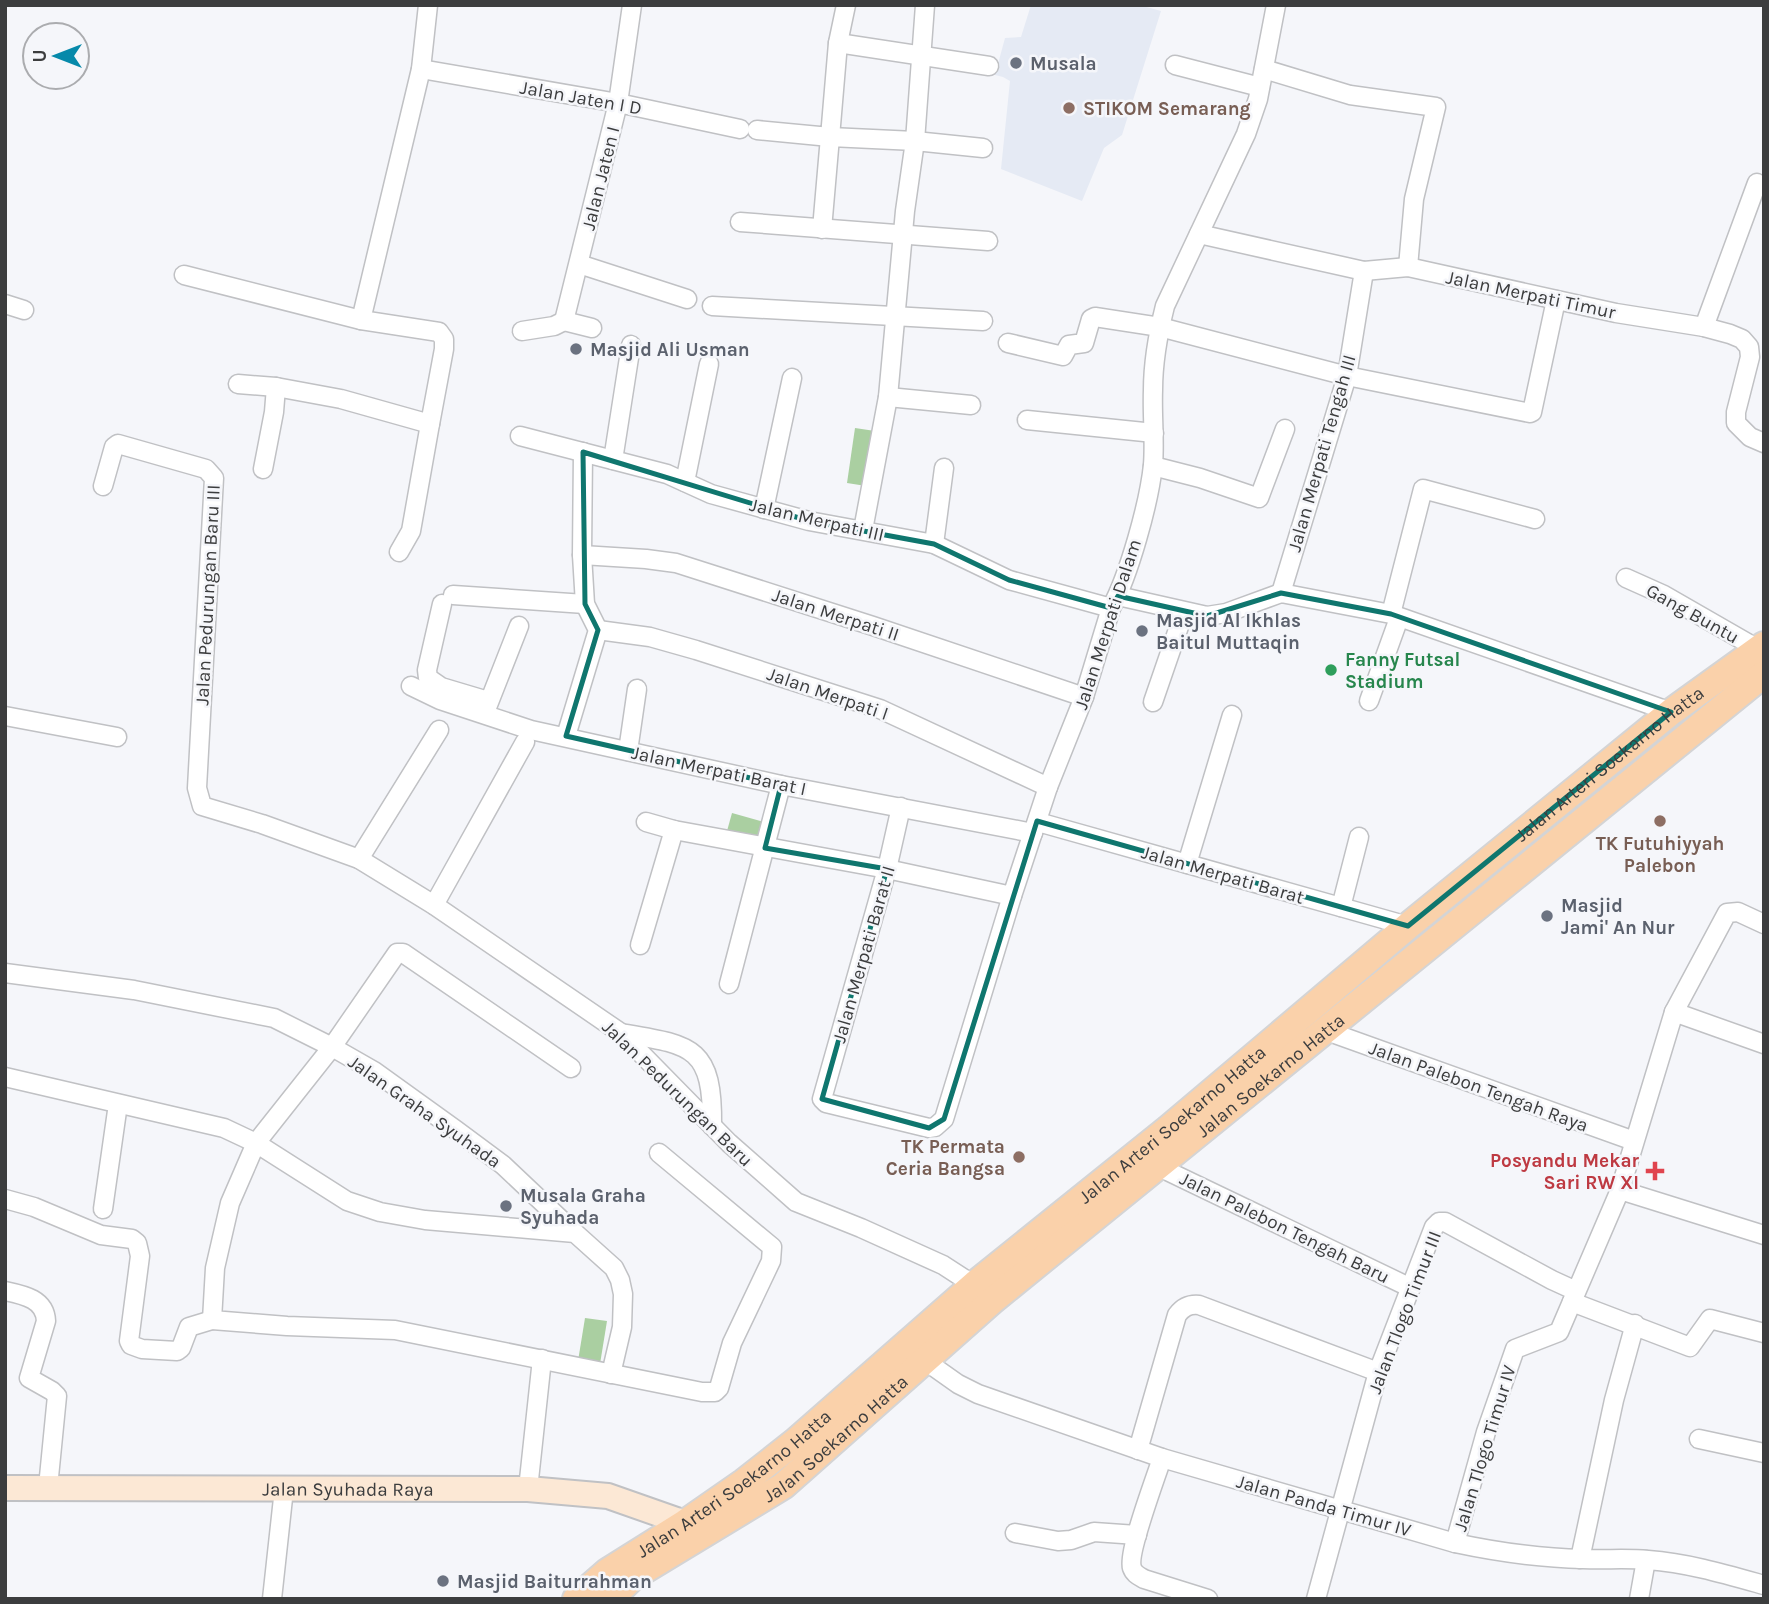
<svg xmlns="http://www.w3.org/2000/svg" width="1769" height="1604" viewBox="0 0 1769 1604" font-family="Karla,sans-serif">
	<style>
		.built { fill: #e5eaf4 }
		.grass { fill: #aacfa1 }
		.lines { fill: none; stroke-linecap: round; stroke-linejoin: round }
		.street-casing { stroke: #c0c1c4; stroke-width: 21 }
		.secondary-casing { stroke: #c0c1c4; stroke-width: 28 }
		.primary-casing { stroke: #d4d4d5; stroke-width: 30 }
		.street { stroke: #fff; stroke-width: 18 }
		.secondary { stroke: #fce8d5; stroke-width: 24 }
		.primary { stroke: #fad1aa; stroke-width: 26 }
		.marked { fill: none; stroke: #0f766e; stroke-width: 5; stroke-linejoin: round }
		.worship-dot { fill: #6b7280; stroke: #f5f6fa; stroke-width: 2.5 }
		.education-dot { fill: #8d6e63; stroke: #f5f6fa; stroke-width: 2.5 }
		.leisure-dot { fill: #2e9e5b; stroke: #f5f6fa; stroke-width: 2.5 }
		.health-dot { fill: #e0444e; stroke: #f5f6fa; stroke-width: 2.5 }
		.labels { text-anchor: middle; stroke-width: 5; stroke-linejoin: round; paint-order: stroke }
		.worship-label { font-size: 19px; font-weight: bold; fill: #5b616d; stroke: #f5f6fa; text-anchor: start }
		.street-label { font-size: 19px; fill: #3c3d3e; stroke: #f5f6fa }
		.education-label { font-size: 19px; font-weight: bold; fill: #785e54; stroke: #f5f6fa; text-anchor: start }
		.leisure-label { font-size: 19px; font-weight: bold; fill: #27864d; stroke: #f5f6fa; text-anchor: start }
		.health-label { font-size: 19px; font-weight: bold; fill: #be3a42; stroke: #f5f6fa; text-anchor: end }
	</style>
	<rect width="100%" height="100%" fill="#f5f6fa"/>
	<polygon class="built" points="1031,5 1139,5 1161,11 1122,135 1104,148 1082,201 1001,169 1010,81 1003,77 995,75 1005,38 1021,37"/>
	<g class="grass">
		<polygon points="855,428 875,431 866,486 847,483"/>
		<polygon points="732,813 764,822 759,840 727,831"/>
		<polygon points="585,1318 607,1321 600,1364 578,1361"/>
	</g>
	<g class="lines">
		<defs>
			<g id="street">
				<polyline points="838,43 989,66"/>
				<polyline points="1175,65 1260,87"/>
				<polyline points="421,69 618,103 740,129"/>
				<polyline points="1264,69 1350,95 1436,107 1414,199 1408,267"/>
				<polyline points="757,130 830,137 838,43 846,5"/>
				<polyline points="740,222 988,241"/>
				<polyline points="822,229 830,137 915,141 983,148"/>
				<polyline points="1199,234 1364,271 1408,267 1616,313 1704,327 1730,334 1742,339 1749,347 1750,357 1736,412 1736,423 1750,437 1764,443"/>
				<polyline points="579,264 687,299"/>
				<polyline points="184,275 361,320 439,332 444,339 444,349 430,424 341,399 276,387 238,384"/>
				<polyline points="5,304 24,310"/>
				<polyline points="712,306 983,321"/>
				<polyline points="361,320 421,69 428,5"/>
				<polyline points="1704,327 1757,183"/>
				<polyline points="592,328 564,321 618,103 632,5"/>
				<polyline points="522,331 554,326 564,321"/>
				<polyline points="1008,343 1063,356 1069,345 1084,343 1091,319 1095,317 1160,327 1347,376 1530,413 1532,412 1556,300"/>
				<polyline points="888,397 971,405"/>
				<polyline points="1027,420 1154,433"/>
				<polyline points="520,436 667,474 711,494 809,521 934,544 1009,580 1111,608"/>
				<polyline points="613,460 631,345"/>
				<polyline points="1153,466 1200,478 1259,498 1285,429"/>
				<polyline points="263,469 274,412 276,387"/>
				<polyline points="685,482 709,364"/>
				<polyline points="103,486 114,447 118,444 206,469 214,478 197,788 202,806 262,824 359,859 434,905 621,1033 729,1143 796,1202 861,1228 943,1265 983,1291"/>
				<polyline points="764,509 792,378"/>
				<polyline points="863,530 888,397 905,211 915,141 925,5"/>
				<polyline points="934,544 944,468"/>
				<polyline points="399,552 411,531 430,424"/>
				<polyline points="582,555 646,559 676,563 873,626 1084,697"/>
				<polyline points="1626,578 1664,595 1758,649"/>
				<polyline points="1281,593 1347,376 1364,271"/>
				<polyline points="453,595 585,604"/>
				<polyline points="1118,596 1207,616 1226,613 1281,593 1391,614 1671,712"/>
				<polyline points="442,604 427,670 428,678 441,687 488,701"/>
				<polyline points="1391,614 1423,489 1535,519"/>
				<polyline points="598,630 650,637 696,650 880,709 1048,787"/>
				<polyline points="411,686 440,700 531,730 781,785 1033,833"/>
				<polyline points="1369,701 1399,618"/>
				<polyline points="1153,702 1184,612"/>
				<polyline points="486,710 519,626"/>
				<polyline points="5,716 117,737"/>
				<polyline points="566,736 598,630 585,604 582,555 583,452"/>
				<polyline points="628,751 637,689"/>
				<path d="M901,807l-14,62 -65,230 4,4 103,25 6,-1 9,-8 68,-223 36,-109 36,-90 27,-89c18,-33 38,-105 42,-143 2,-25 -1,-50 0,-75 0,-29 5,-56 12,-84l81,-172 12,-35 18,-94"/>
				<polyline points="646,822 674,830 887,869 1012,896"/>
				<polyline points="1038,822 1408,926"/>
				<polyline points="359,859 439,730"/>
				<polyline points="1187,864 1232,715"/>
				<polyline points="434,905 525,742"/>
				<polyline points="1341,907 1359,837"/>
				<polyline points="640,945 674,830"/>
				<polyline points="5,973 134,990 274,1018 332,1047 374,1071 456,1130 503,1165 575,1233"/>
				<polyline points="729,984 781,785"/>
				<polyline points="1674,1012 1764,1044"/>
				<polyline points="1324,1030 1634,1141"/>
				<path d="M621,1033c71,12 92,13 91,93"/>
				<polyline points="571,1068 403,953 397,953 332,1047 256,1143 230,1203 215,1268 212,1320 287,1326 395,1330 702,1392 715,1392 719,1388 732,1343 771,1261 772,1247 659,1153"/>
				<polyline points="5,1077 224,1128 256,1143 347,1201 380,1212 425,1220 575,1233 614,1268 620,1280 623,1294 622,1327 611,1374"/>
				<polyline points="1159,1167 1411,1288"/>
				<polyline points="1620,1190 1764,1235"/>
				<polyline points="5,1199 34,1207 101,1235 132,1239 137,1243 140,1256 129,1341 131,1345 142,1349 177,1351 181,1348 189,1327 212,1320"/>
				<polyline points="103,1209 118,1104"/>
				<path d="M5,1291c19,4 40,8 41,30l-17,57 23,13 5,5 -9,91"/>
				<polyline points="1572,1302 1690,1347 1710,1319 1764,1333"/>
				<path d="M917,1355l41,29 20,10 184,64 293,85c42,9 85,15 128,16 22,1 43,-1 65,1 40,3 77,14 116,25"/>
				<polyline points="1699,1439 1764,1453"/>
				<path d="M1138,1450l39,-135c6,-8 12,-11 22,-10l179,67"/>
				<path d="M1162,1458c-6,19 -35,95 -30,110 2,6 7,8 12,11l64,20"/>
				<polyline points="528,1489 542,1359"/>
				<polyline points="1015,1533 1058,1541 1071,1540 1094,1532 1137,1535"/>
				<polyline points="1455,1543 1486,1432 1515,1349 1559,1332 1620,1190 1674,1012 1727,913 1738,912 1764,924"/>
				<polyline points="1580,1559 1614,1400 1635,1324"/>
				<polyline points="272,1599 284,1489"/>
				<polyline points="1316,1599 1378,1372 1434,1227 1439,1222 1445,1222 1552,1280 1576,1291"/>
				<polyline points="1639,1599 1646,1560"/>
			</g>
			<g id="secondary">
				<path id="s1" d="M5,1488l523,1 80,7 77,27"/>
			</g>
			<g id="primary">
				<path id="s2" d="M576,1599l31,-27 78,-49 59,-41 52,-41 179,-157 193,-155 240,-203 263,-214 93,-67"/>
				<path id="s3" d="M610,1599l23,-22 150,-91 210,-186 771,-626"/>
			</g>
		</defs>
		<use href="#street" class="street-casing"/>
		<use href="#secondary" class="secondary-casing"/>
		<use href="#primary" class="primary-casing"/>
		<use href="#street" class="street"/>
		<use href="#secondary" class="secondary"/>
		<use href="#primary" class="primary"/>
	</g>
	<path class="marked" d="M583,452l226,69 125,23 75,36 102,28 7,-12 89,20 74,-23 110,21 280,98 -263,214 -371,-105 -93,298 -15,9 -107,-29 65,-230 -122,-21 16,-63 -215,-49 32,-106 -13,-26z"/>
	<g class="worship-dot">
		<circle cx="1016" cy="63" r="7"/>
		<circle cx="576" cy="349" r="7"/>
		<circle cx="1142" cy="631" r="7"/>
		<circle cx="1547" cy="916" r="7"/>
		<circle cx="506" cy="1206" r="7"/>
		<circle cx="443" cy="1581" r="7"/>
	</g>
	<g class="education-dot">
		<circle cx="1069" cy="108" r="7"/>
		<circle cx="1660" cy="821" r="7"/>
		<circle cx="1019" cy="1157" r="7"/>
	</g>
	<circle class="leisure-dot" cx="1331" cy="670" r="7"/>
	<path class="health-dot" d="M1651.5 1160.5h7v7h7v7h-7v7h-7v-7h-7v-7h7z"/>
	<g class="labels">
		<g class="worship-label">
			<text x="1030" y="70">Musala</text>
			<text x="590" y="356">Masjid Ali Usman</text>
			<text x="1156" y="627">Masjid Al Ikhlas<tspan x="1156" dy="22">Baitul Muttaqin</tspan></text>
			<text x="1561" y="912">Masjid<tspan x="1561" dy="22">Jami' An Nur</tspan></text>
			<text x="520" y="1202">Musala Graha<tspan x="520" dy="22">Syuhada</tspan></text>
			<text x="457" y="1588">Masjid Baiturrahman</text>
		</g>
		<g class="street-label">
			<text transform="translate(581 97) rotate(10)" y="7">Jalan Jaten I D</text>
			<text transform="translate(600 178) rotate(-76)" y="7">Jalan Jaten I</text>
			<text transform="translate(1531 294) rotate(12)" y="7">Jalan Merpati Timur</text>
			<text transform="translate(1321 453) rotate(-74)" y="7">Jalan Merpati Tengah III</text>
			<text transform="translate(817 519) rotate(13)" y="7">Jalan Merpati III</text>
			<text transform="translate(207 595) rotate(-87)" y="7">Jalan Pedurungan Baru III</text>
			<text transform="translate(1693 613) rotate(29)" y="7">Gang Buntu</text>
			<text transform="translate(836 614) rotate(18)" y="7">Jalan Merpati II</text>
			<text transform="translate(1107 624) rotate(-72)" y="7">Jalan Merpati Dalam</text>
			<text transform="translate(828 693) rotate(19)" y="7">Jalan Merpati I</text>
			<text dy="7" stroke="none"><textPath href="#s2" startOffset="1330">Jalan Arteri Soekarno Hatta</textPath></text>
			<text transform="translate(719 770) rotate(12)" y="7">Jalan Merpati Barat I</text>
			<text transform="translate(1223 874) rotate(16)" y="7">Jalan Merpati Barat</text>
			<text transform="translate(863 954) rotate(-74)" y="7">Jalan Merpati Barat II</text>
			<text dy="7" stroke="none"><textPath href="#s3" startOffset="845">Jalan Soekarno Hatta</textPath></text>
			<text transform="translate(1479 1086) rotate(20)" y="7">Jalan Palebon Tengah Raya</text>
			<text transform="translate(678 1093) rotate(44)" y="7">Jalan Pedurungan Baru</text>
			<text transform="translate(425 1111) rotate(35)" y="7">Jalan Graha Syuhada</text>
			<text dy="7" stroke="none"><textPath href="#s2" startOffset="763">Jalan Arteri Soekarno Hatta</textPath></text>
			<text transform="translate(1285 1227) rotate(26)" y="7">Jalan Palebon Tengah Baru</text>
			<text transform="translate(1404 1312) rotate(-69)" y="7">Jalan Tlogo Timur III</text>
			<text dy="7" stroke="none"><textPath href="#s3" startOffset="278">Jalan Soekarno Hatta</textPath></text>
			<text transform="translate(1484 1448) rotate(-73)" y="7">Jalan Tlogo Timur IV</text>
			<text dy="7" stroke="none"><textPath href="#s2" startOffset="196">Jalan Arteri Soekarno Hatta</textPath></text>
			<text dy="7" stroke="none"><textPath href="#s1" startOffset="343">Jalan Syuhada Raya</textPath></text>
			<text transform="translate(1324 1505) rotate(16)" y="7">Jalan Panda Timur IV</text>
		</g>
		<g class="education-label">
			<text x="1083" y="115">STIKOM Semarang</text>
			<text x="1660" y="850" text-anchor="middle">TK Futuhiyyah<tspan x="1660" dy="22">Palebon</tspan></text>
			<text x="1005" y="1153" text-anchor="end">TK Permata<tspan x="1005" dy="22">Ceria Bangsa</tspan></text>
		</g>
		<g class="leisure-label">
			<text x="1345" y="666">Fanny Futsal<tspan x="1345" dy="22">Stadium</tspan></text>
		</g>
		<g class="health-label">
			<text x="1639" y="1167">Posyandu Mekar<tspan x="1639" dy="22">Sari RW XI</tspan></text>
		</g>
	</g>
	<rect width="1769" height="1604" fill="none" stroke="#3c3d3e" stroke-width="14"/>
	<g transform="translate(56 56) rotate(270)"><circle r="33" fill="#f5f6fa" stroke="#abacaf" stroke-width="2"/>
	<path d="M0-5L12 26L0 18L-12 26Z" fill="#0689aa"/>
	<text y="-10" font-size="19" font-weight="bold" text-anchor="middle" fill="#3c3d3e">U</text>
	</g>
</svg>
